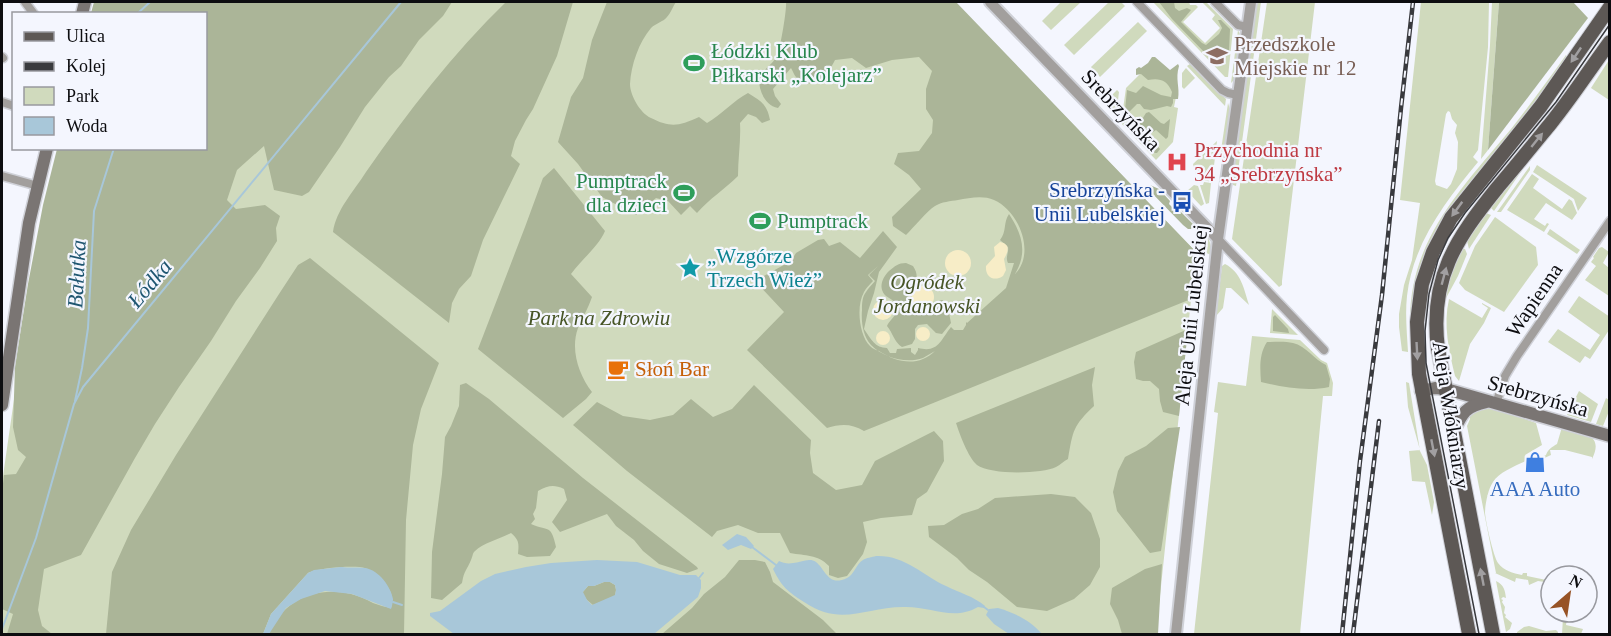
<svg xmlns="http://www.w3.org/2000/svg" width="1611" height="636" viewBox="0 0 1611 636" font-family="'Times New Roman',serif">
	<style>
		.green { fill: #d0dabd; fill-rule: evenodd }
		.forest { fill: #abb598; fill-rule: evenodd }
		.sand { fill: #f7edc7 }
		.water { fill: #a8c7d9; fill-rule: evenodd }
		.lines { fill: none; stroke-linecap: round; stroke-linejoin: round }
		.stream { stroke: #a8c7d9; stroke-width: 2 }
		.minor-casing { stroke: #cfd1d8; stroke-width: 11 }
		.tertiary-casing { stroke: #cfd1d8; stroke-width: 14 }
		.secondary-casing { stroke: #cfd1d8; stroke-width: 15 }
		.primary-casing { stroke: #cfd1d8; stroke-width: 16 }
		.minor { stroke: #a29f9d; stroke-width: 8 }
		.tertiary { stroke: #a29f9d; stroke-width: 10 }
		.secondary { stroke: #7a7573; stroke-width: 12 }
		.primary { stroke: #5d5855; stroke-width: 14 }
		.tram { stroke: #393a3e; stroke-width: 1.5 }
		.rail-casing { stroke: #393a3e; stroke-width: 4.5 }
		.rail { stroke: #f4f6fe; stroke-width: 2; stroke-dasharray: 7; stroke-linecap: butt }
		.oneway { fill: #a19fa1 }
		.labels { text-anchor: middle; stroke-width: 4.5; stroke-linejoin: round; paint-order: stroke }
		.education-label { font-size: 21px; fill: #785e54; stroke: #f4f6fe; text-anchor: start }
		.leisure-label { font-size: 21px; fill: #27864d; stroke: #f4f6fe; text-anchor: start }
		.street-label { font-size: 21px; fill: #0d0d10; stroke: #f4f6fe }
		.health-label { font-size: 21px; fill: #be3a42; stroke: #f4f6fe; text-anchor: start }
		.transit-label { font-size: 21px; fill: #164399; stroke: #f4f6fe; text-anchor: end }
		.culture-label { font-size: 21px; fill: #0d838f; stroke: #f4f6fe; text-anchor: start }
		.park-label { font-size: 21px; font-style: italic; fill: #475526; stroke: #f4f6fe }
		.food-label { font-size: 21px; fill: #c56008; stroke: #f4f6fe; text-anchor: start }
		.shop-label { font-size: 21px; fill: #366cbe; stroke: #f4f6fe }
		.water-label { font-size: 22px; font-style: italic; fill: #1f5671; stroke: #f4f6fe }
	</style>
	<rect width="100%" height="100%" fill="#f4f6fe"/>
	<g class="green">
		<polygon points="96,2 955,2 1196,252 1156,634 2,634 2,483 35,253 206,148 206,14"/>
		<polygon points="1061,2 1081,2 1051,30 1042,21"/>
		<polygon points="1109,2 1121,2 1125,6 1074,55 1064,45"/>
		<polygon points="1153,2 1189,2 1190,5 1196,5 1198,7 1183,22 1205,43 1220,28 1212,19 1215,15 1202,2 1206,2 1233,29 1228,77 1225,77"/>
		<polygon points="1256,2 1261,2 1236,186 1233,185 1232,173"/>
		<polygon points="1267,2 1315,2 1282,281 1282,285 1279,287 1232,239"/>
		<path d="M1421,2h68l-1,45 -10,103 -5,7 5,5c-32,39 -65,81 -71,134 -2,19 0,37 1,56l-6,-1 -3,-24v-13l5,-29 8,-25 8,-57 -20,-3zM1448,111l2,1 2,7 5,6 -2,8 3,9 -1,27 -6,15 -4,5 -11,-4 -1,-4 11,-67z"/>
		<polygon points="1492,2 1499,2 1488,150 1481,159 1490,45"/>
		<polygon points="1138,22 1147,31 1100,77 1091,67"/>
		<polygon points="1238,30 1241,37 1235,79 1231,83"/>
		<path d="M1566,55v3c-20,31 -42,60 -65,88 -26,31 -56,61 -72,99 -11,25 -15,50 -19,75 0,-81 52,-132 101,-191 19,-24 37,-49 55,-74z"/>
		<polygon points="1155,59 1177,92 1174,107 1178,108 1173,142 1156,160 1121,123 1126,88"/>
		<polygon points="1609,60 1609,100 1591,88"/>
		<polygon points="1190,64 1226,99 1225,106 1187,66"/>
		<polygon points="1186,68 1195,78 1184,89 1182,87 1182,73"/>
		<polygon points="1117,90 1119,92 1116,117 1104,103"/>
		<path d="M1228,103c6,15 -1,40 -6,55l-2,-1z"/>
		<polygon points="1217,141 1212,182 1203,180 1201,174 1196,175 1193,164"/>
		<polygon points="1527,163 1494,211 1490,207 1496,196"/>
		<polygon points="1537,165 1587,198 1578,211 1574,199 1533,172"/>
		<polygon points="1530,166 1530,170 1501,212 1497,212"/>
		<polygon points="1532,174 1539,179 1533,188 1562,209 1569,199 1572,201 1577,213 1572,220 1546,203 1534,219 1545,226 1547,223 1549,224 1544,232 1507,210"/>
		<polygon points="1204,182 1211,183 1209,203 1206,204 1200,185 1203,185"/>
		<polygon points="1194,185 1198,186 1204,204 1201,206 1187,191"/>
		<polygon points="1486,213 1491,215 1469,249 1467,241"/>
		<polygon points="1495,217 1536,247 1538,265 1504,312 1465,290 1459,283 1475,246"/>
		<path d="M1199,226c9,10 13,16 12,29l-7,-3 -1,-3 -6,-7v-14z"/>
		<polygon points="1550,229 1580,250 1577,254 1547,234"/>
		<polygon points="1602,247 1609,252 1603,263 1609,268 1609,296 1585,280 1596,266 1591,262 1594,258 1593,257 1599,248"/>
		<path d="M1462,248l3,1 2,5 -9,22 -13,24 -2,6 1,35 4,26c-6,-31 -8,-59 0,-90 3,-10 7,-21 14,-29z"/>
		<path d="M1225,264c16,8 19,25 24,41l-18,-17h-5l-3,20 -7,8 6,-50z"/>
		<polygon points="1579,296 1610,317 1609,330 1590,359 1585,356 1580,363 1548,342 1558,329 1590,350 1600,335 1568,312"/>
		<path d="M1449,299l33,19 6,-10 -6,-4v-1l9,5 -7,15 -14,21 -11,37 -4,-5c-6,-25 -12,-51 -6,-77z"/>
		<polygon points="1272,309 1298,335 1270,333"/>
		<polygon points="1252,336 1300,340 1321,360 1327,363 1333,383 1332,396 1323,396 1300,634 1194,634 1218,413 1214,412 1218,382 1246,386"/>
		<polygon points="1406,382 1409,383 1420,451 1427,465 1434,502 1432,515 1425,482 1412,481 1409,451 1420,450 1408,407"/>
		<polygon points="1579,391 1598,404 1591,422 1567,415"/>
		<polygon points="1606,398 1609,400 1609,411 1603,426 1596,424"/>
		<path d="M1484,406l26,6v2l26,9 6,22 -17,10 2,5 11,-5 4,2 4,-2c2,-6 6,-8 11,-11l5,-17c19,6 43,6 30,32v-2l-27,-7h-15l1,5 -11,5 -3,-4c-12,6 -37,14 -44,26 -5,7 -8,23 -8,31 1,10 8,42 13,50 6,8 15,10 24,12l1,-2h4v3l24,5v2l-13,-2 -9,4 -1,-5 -12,-2 -1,4 -20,-9h1l-29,-147 3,-7v-6z"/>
		<path d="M1496,581c8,4 9,9 10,17l-3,-1 -2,2 2,1 -1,2 3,5 -1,6 2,2 -1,2 7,6 -2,6 -4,3z"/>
		<polygon points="1562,612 1568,612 1566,625 1583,629 1581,634 1562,634 1563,618"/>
		<polygon points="1529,626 1546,631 1556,630 1558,632 1558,634 1517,634 1517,632 1524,627"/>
	</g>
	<g class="forest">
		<polygon points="94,2 452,2 443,16 419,40 401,66 389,77 365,107 340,147 309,192 302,196 274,190 264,146 237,170 227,200 236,209 265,205 280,216 276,228 277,241 260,268 236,301 211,341 179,387 155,424 135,458 81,555 44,569 38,610 42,626 52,634 7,634 13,614 2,609 2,492 4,475 16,474 26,457 18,450 13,427 15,366 28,284 43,205 57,149 206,148 206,14 91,13"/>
		<path d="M506,2h67l-16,54 -24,53 -7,11 -11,21 -4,15 9,8 -37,76 -12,36 -12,13 -7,14 -3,20 -116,-91c3,-22 21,-41 33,-60 42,-60 87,-119 140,-170z"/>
		<path d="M607,2h69c-3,4 -5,11 -9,15 -4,5 -11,6 -16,11 -12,14 -20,37 -21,56 0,11 10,29 21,34 20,10 28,8 48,-1l8,6c15,-9 26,-22 41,-30 13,8 19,11 22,27l-8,3 -6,-6 -8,-3 -8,9c1,18 -2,35 -2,53 -13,13 -29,23 -41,37l-7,-7 -9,9 -13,-14 -12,-3 -20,17 -34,-18 -24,-33 -20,-22 13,-45 12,-19 9,-38z"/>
		<path d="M786,2h170l242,252 -7,45 -327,132c-13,-8 -24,-7 -37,-3l-80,-78 37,-38 -29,-31 36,-20 5,-8 22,-13 6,-1 5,7 11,-4 20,16 23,-27 14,16 -18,25 -5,21 -6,18 -4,18c7,10 11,19 23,19l3,5h6l1,-4 14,-1v4l4,3 3,-5v-2c20,5 22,-7 33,-21l3,3h9l3,-5v-3l1,1 39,-35 8,-25h-6c-3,-6 1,-10 0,-16l-8,-7c7,-9 3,-17 9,-26 13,20 19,38 6,60 21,-21 4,-63 -21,-74 -11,-5 -25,-2 -36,0 -7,1 -17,2 -23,6 -8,5 -21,21 -29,29l-13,-9 -1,-9 29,-28 -12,-14 -15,-11 4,-11 21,-2 13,-18 1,-13 -7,-11v-20l6,-18 -13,-14 -27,3 -26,8 -14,-10 -17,2c-7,14 -22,34 -39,17 -2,-2 -3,-6 -5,-9l-18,21 2,7 6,8 -3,4c-14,-3 -20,-19 -19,-32 5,-6 12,-11 17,-18 4,-6 11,-49 10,-56zM878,266l-9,9 6,6c-3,4 -7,7 -9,11 -4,5 -4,12 -4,18 -1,12 1,26 9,35 13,13 35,19 52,13 4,-2 8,-5 12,-7 -16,16 -38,12 -56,0 -3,-1 -6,-2 -9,-5 -11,-11 -14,-40 -6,-54 2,-4 6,-8 9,-11l-5,-6z"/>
		<polygon points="1159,2 1174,2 1175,8 1179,11 1187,8 1191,10 1181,22 1202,43 1206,45 1219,34 1222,28 1218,20 1221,20 1230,29 1229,52 1226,55 1222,54 1218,50 1211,54 1206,54 1172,19"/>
		<polygon points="1499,2 1573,2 1588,18 1488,150"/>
		<path d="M1152,57h3l15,13 8,-6 1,2c-4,13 1,21 -1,33h-5v4l-2,4 -4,-1 -16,4 -7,-1 -4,-5h-3l-10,10 2,4 -5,2 3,-30 9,3 7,-7 18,9 10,2 1,-5c-5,-12 -12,-14 -24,-12l-7,-6 -5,1v-6l3,-2 2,1 7,-5z"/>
		<polygon points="1149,112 1161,123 1164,124 1170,119 1168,137 1166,139 1156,130 1150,134 1149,137 1160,149 1157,153 1152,153 1138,139 1134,132 1146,113"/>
		<path d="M554,168l51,63c-7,16 -23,28 -34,43l21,23c-4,12 -10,21 -14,31 -8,22 1,47 14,64l-6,7 -23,19 -85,-69 47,-122 18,-49z"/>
		<polygon points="1150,185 1159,189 1170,201 1169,204 1176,211 1180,211 1194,225 1191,229 1188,229 1183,225 1149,190 1149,187"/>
		<path d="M310,258l129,105 -18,46 -8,36 -7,75 -2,114h-135c14,-34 46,-48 82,-40 8,2 15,5 22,9 6,2 12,4 18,5 4,-17 -5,-25 -18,-34 -1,-1 -7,-6 -8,-6 -10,-3 -48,0 -57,5l-37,41 -8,20h-157l6,-62 19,-42 45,-75 103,-161 19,-29z"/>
		<path d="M906,263l7,3c12,18 -10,21 -3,40 13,9 20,8 29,-5l3,-1 5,3 4,20 -9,11 -6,-1 -9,-9 -9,1 -3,4v10l-3,5 -10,3c-8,-5 -9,-14 -15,-21 3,-7 12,-11 9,-20 -1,-6 -6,-7 -10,-10 -8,-8 -4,-18 3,-25 6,-5 9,-8 17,-8z"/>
		<polygon points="1275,315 1288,329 1289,333 1273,331 1273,317"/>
		<polygon points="1188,329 1179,416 1163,412 1160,401 1159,389 1150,381 1143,381 1136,379 1134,362 1136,352"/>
		<path d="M1267,342c8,0 18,-1 26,1 13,3 22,17 33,22l4,14 -1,8c-22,5 -47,0 -68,-5 -1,-14 -2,-28 6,-40z"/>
		<path d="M1095,367l-3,18 2,21c-21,20 -21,24 -26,53 -4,2 -8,6 -12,8 -14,7 -66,8 -79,-2 -9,-8 -17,-30 -21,-42z"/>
		<path d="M466,383l23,16 94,79 114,89 1,2 -11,4 -28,-9 -16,-13 -9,-11 -18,-14 -9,-12 -47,18 -8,-10 15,-22 -3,-11c-11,-5 -16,-3 -26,2l-2,17 -3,6 2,5 -4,5c17,8 20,-1 25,23l-6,9 -23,1 -9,-3c1,-11 1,-14 -7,-21 -11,6 -28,10 -36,18 -3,3 -2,5 -4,9 -4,10 -7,10 -9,23l-20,17 -11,-2 1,-46 10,-78 3,-37 6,-11 8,-20 1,-21z"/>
		<path d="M754,385l57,55 -1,13 3,20 23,17 26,-5 13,-24 59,-30 9,10 1,20 -17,31 -10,7 -5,16 -31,3 -18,4 4,20 -4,12 -16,22 -9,2 -9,-3v-9c-12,-12 -23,-10 -39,-13l-10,-20h-22l-20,-8 -21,6 -5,6 -85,-66 -54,-46 24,-23 26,14 27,4 23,-5 18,-16 22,18 19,-8z"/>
		<polygon points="1180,427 1161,551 1150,553 1117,511 1113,492 1118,471 1125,457 1146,446 1168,428"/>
		<polygon points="1051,494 1075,497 1091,513 1100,539 1100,567 1090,585 1074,599 1047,611 1017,607 987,582 969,570 957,558 929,537 928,526 944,525 962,514 978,509 995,498"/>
		<polygon points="739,560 755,560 765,562 770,572 773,582 823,620 837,634 662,634 692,608 704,594 725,577"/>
		<polygon points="1162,564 1158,634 1122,634 1118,620 1110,604 1112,588 1145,569"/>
		<polygon points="604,582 610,582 615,585 616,590 615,596 593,605 587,600 582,593 588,586 594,586"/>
	</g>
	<g class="sand">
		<path d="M1000,242c11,2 8,10 4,17l2,11 -3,6c-9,6 -18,1 -17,-10l9,-10 -1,-9z"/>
		<circle cx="958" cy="263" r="13"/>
		<circle cx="923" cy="297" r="11"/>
		<circle cx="883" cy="310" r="10"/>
		<circle cx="923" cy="334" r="7"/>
		<circle cx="883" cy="338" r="7"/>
	</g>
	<g class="water">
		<polygon points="737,534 746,537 754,546 751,549 741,545 728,550 722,545"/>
		<path d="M876,556c29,-1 46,19 70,30 14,7 27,10 39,20l-1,2 -6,-1c-24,14 -46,0 -72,0 -40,-1 -64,21 -102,-5 -17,-11 -22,-15 -31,-33l6,-8c4,2 9,3 14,2 7,0 16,-6 23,-1 10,8 12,25 31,16 7,-3 9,-14 16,-18 3,-2 9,-3 13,-4z"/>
		<path d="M597,560l40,2 43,13h16l5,5v8l-3,9 -44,37h-200l-24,-18v-3l10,-2 41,-30 14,-7 31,-7 25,-4zM604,582h6l5,3 1,5 -1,5 -23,10 -5,-5 -4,-8 5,-6h6z"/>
		<path d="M341,567c8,1 16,0 24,1 14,2 26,19 28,31 0,2 -1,8 -2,10l-39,-15 -27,-3 -24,8 -15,9 -17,26h-6l8,-20 37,-41 6,-3z"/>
		<path d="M998,608c17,5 32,12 44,26h-33l-15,-10 -8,-9 3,-6z"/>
	</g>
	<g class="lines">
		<g class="stream">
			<polyline points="137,14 150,2"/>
			<polyline points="75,401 82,368 88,328 94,211 114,148"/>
			<polyline points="752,547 776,565"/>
			<polyline points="699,578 703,573"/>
			<polyline points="393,602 402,605"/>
			<polyline points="984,607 988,610"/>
			<polyline points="2,629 36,538 74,404 83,387 401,2"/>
		</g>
		<defs>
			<g id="minor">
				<polyline points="25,2 34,14"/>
				<polyline points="1137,2 1222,90 1228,93 1238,95"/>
				<polyline points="1215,2 1238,25 1248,27"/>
				<polyline points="2,57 3,58"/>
				<polyline points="2,102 14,106"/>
				<polyline points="2,176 38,186"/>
				<polyline points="1218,239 1324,350"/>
				<polyline points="1496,404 1505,376 1517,356 1610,221"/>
			</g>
			<g id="tertiary">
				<polyline points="990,2 1218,239"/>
				<polyline points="1176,634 1218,239 1251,2"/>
			</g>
			<g id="secondary">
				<polyline points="82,14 85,2"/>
				<polyline points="1421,391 1435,388 1446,389 1610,436"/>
				<polyline points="2,405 29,223 47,148"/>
				<path d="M1454,431c8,-18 12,-25 32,-29"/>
			</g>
			<g id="primary">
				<polyline points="1469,634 1419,374 1417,322 1422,284 1433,252 1451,218 1541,106 1610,7"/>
				<path d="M1493,634l-55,-285c-9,-71 18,-110 60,-162 18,-21 35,-42 53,-64 21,-26 39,-54 59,-81"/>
			</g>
		</defs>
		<use href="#minor" class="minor-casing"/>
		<use href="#tertiary" class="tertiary-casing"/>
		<use href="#secondary" class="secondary-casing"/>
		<use href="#primary" class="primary-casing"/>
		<use href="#minor" class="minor"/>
		<use href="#tertiary" class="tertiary"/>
		<use href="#secondary" class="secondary"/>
		<use href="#primary" class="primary"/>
		<polyline class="tram" points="1479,634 1426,363 1425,331 1429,294 1438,260 1448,238 1465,213 1556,102 1610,24"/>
		<defs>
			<g id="rail">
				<polyline points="1342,634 1360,461 1382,295 1401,108 1413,2"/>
				<polyline points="1353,634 1379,421"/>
			</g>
		</defs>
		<use href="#rail" class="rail-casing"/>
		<use href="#rail" class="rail"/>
	</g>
	<defs><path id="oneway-solid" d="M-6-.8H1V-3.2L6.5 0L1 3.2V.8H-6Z" transform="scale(1.5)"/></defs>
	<g class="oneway">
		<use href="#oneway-solid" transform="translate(1576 55) rotate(124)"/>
		<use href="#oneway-solid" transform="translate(1537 140) rotate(-51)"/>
		<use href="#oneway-solid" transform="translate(1457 209) rotate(126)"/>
		<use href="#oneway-solid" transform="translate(1444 276) rotate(-75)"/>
		<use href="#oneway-solid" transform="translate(1417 351) rotate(87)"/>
		<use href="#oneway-solid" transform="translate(1433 448) rotate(79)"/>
		<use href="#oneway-solid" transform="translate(1482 577) rotate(-101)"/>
	</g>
	<defs>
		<symbol id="school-bare" viewBox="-9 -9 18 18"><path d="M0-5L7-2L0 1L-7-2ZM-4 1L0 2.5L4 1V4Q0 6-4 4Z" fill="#8d6e63" stroke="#f4f6fe" stroke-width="2.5" paint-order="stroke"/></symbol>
		<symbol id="stadium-bare" viewBox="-9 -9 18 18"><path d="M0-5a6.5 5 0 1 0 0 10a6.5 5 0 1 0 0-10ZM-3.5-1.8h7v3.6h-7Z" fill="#2e9e5b" stroke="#f4f6fe" stroke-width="2.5" paint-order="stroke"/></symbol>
		<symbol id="hospital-bare" viewBox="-9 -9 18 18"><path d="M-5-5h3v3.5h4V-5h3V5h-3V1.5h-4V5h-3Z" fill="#e0444e" stroke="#f4f6fe" stroke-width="2.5" paint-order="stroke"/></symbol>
		<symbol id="bus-bare" viewBox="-9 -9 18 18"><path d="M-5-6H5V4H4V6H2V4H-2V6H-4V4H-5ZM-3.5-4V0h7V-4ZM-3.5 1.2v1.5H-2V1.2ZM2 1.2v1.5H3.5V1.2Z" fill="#1a4fb4" stroke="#f4f6fe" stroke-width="2.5" paint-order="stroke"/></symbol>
		<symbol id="sight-bare" viewBox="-9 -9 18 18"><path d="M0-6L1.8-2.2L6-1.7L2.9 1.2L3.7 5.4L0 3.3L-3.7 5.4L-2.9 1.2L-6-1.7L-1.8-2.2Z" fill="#0f9aa8" stroke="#f4f6fe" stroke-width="2.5" paint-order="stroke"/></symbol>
		<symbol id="cafe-bare" viewBox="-9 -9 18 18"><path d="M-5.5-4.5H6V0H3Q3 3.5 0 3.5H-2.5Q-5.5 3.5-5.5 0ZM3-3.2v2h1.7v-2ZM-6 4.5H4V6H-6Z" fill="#e8710a" stroke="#f4f6fe" stroke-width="2.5" paint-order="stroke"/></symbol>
		<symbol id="shop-bare" viewBox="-9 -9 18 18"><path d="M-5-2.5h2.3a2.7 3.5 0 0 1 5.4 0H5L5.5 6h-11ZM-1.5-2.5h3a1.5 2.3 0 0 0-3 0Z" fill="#3f7fe0" stroke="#f4f6fe" stroke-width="2.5" paint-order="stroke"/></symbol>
	</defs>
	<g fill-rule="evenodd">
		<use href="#school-bare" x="1202" y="41" width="30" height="30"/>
		<use href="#stadium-bare" x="679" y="48" width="30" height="30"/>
		<use href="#hospital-bare" x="1162" y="147" width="30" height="30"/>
		<use href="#stadium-bare" x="669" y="178" width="30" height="30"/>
		<use href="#bus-bare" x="1167" y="187" width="30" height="30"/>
		<use href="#stadium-bare" x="745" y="206" width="30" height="30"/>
		<use href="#sight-bare" x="675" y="253" width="30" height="30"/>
		<use href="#cafe-bare" x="603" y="354" width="30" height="30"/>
		<use href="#shop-bare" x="1520" y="447" width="30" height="30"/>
	</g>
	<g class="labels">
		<g class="education-label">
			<text x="1234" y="51">Przedszkole<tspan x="1234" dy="24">Miejskie nr 12</tspan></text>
		</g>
		<g class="leisure-label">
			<text x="711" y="58">Łódzki Klub<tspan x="711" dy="24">Piłkarski „Kolejarz”</tspan></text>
			<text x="667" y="188" text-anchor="end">Pumptrack<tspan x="667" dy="24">dla dzieci</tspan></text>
			<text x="777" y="228">Pumptrack</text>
		</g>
		<g class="street-label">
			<text transform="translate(1121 110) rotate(46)" y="7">Srebrzyńska</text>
			<text transform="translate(1534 300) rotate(-56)" y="7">Wapienna</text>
			<text transform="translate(1191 315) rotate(-84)" y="7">Aleja Unii Lubelskiej</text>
			<text transform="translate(1538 396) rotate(16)" y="7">Srebrzyńska</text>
			<text transform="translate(1451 415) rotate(81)" y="7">Aleja Włókniarzy</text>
		</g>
		<g class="health-label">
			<text x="1194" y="157">Przychodnia nr<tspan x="1194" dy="24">34 „Srebrzyńska”</tspan></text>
		</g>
		<g class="transit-label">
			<text x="1165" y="197">Srebrzyńska -<tspan x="1165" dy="24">Unii Lubelskiej</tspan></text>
		</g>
		<g class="culture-label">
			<text x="707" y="263">„Wzgórze<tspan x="707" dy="24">Trzech Wież”</tspan></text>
		</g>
		<g class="park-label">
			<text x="927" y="289">Ogródek<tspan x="927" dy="24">Jordanowski</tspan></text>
			<text x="599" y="325">Park na Zdrowiu</text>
		</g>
		<g class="food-label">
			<text x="635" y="376">Słoń Bar</text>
		</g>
		<g class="shop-label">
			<text x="1535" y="496">AAA Auto</text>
		</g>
		<g class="water-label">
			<text transform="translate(76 274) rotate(-87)" y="8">Bałutka</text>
			<text transform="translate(149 283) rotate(-50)" y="8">Łódka</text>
		</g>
	</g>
	<rect width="1611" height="636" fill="none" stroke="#0d0d10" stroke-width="6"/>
	<rect x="12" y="12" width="195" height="138" fill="#f4f6fe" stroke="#98999f" stroke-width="1.5"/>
	<rect x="24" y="32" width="30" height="9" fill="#5d5855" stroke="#98999f" stroke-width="1.5"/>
	<text x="66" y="42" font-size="18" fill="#0d0d10">Ulica</text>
	<rect x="24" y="62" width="30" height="9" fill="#393a3e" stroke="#98999f" stroke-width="1.5"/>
	<text x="66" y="72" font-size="18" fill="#0d0d10">Kolej</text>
	<rect x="24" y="87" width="30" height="18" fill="#d0dabd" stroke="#98999f" stroke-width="1.5"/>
	<text x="66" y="102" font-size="18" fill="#0d0d10">Park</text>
	<rect x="24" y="117" width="30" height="18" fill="#a8c7d9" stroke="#98999f" stroke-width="1.5"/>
	<text x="66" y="132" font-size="18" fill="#0d0d10">Woda</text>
	<g transform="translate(1569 594) rotate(29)"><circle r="28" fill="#f4f6fe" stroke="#98999f" stroke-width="1.5"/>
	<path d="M0-4.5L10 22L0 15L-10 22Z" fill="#975326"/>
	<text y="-9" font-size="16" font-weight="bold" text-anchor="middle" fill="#0d0d10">N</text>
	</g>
</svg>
